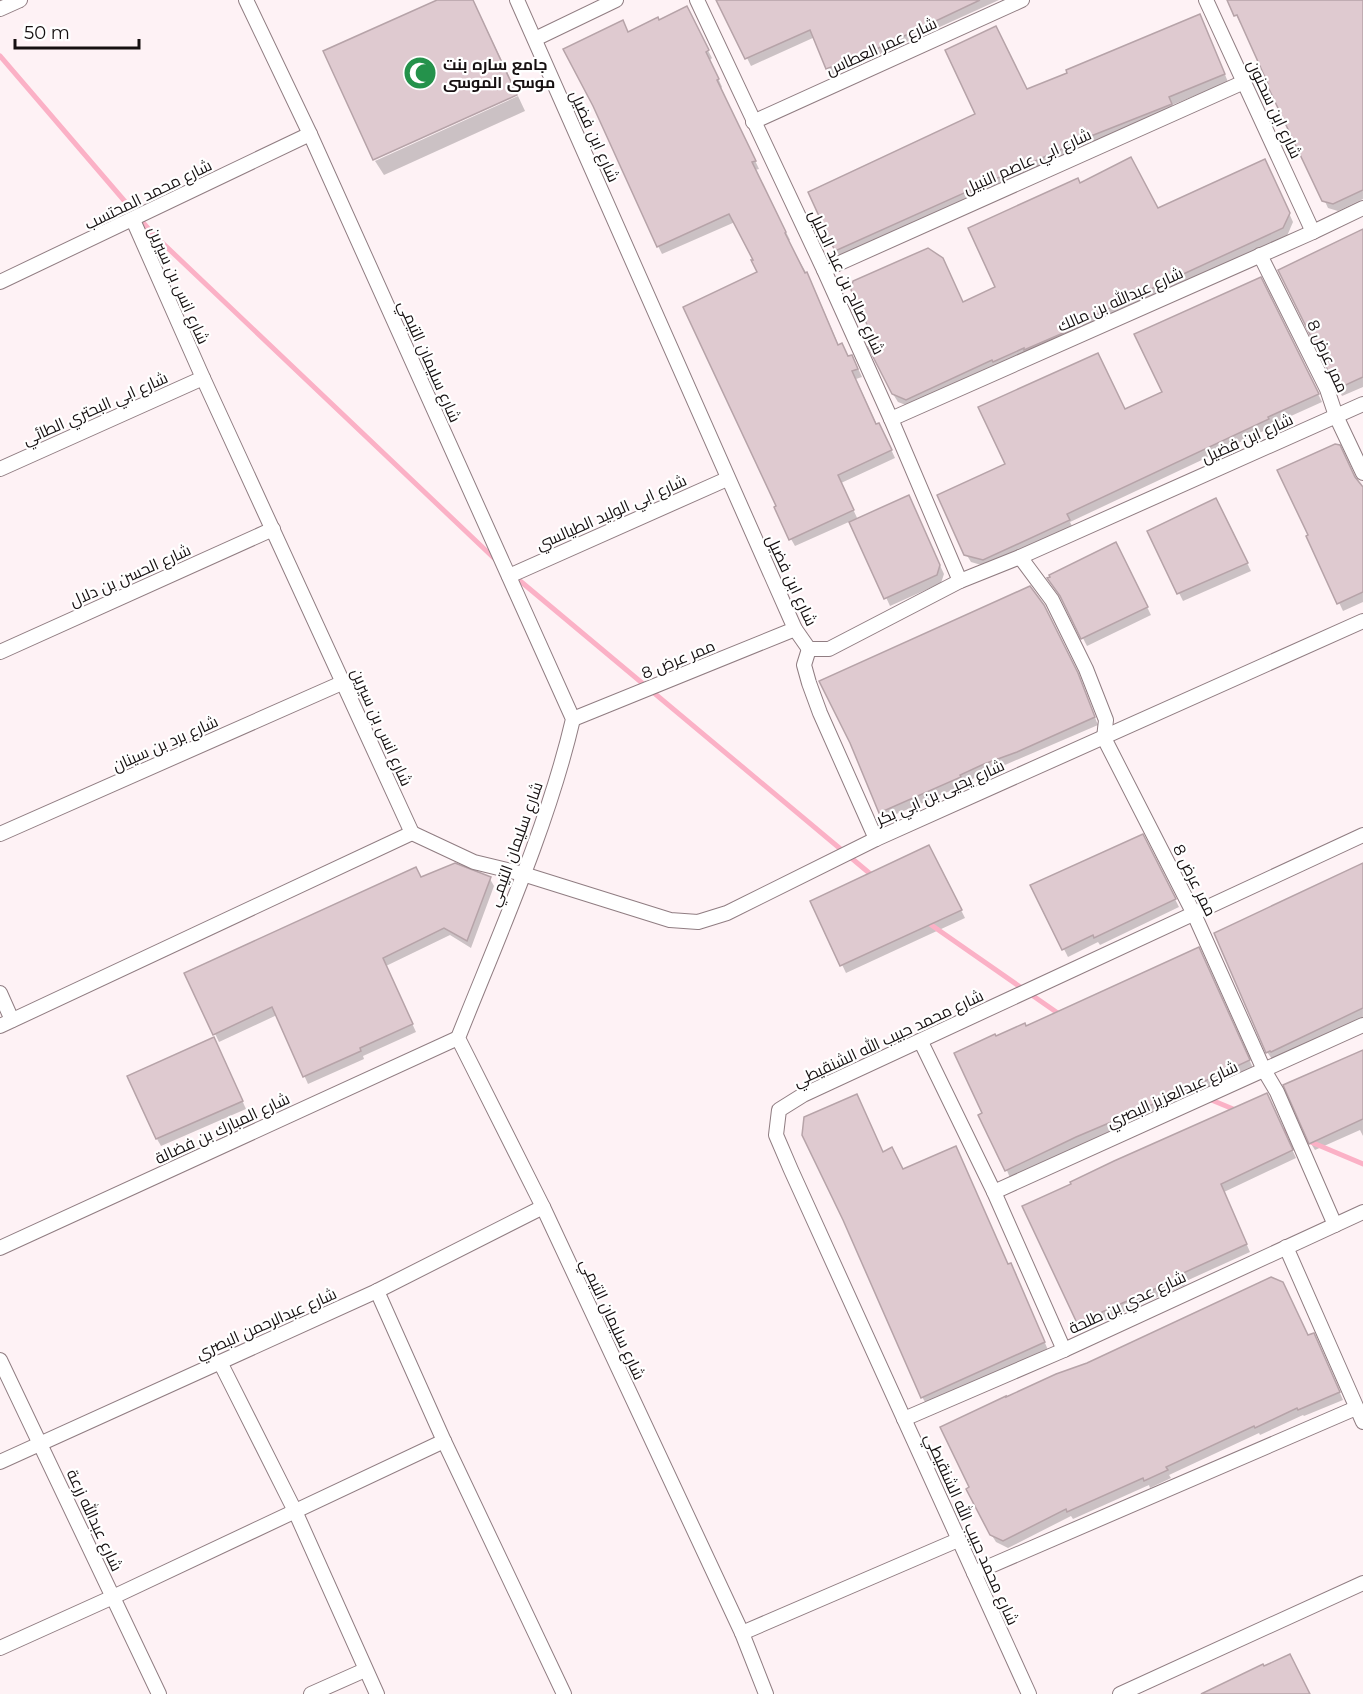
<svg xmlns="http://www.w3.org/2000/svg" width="1363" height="1694" viewBox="0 0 1363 1694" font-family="Montserrat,Cairo,sans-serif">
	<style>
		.shadow { fill: #0003 }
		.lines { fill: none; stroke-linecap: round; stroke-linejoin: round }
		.stream { stroke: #fbb1c6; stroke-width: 5 }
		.building { fill: #dfcad0; stroke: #b6a3a8; stroke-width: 1.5 }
		.minor-casing { stroke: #907d82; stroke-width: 16 }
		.minor { stroke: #fff; stroke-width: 14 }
		.labels { text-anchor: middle; stroke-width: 4.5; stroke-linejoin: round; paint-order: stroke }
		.street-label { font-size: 16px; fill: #161011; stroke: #fff }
		.poi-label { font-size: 16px; font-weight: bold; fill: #161011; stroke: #fff; text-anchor: start }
	</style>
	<rect width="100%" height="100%" fill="#fef2f5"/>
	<g class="shadow">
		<polygon points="440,0 473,0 517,93 374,158"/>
		<polygon points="718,0 999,0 832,76 815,37 751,66"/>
		<polygon points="1229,0 1363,0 1363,199 1338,211 1328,208 1242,22 1240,23"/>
		<polygon points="690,16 712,58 710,60 722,87 721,88 759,169 755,170 790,240 788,241 811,281 839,346 848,358 852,356 856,364 862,377 856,379 877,425 883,432 895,458 841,483 858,520 912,505 944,574 941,583 890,606 851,521 795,546 791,539 759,273 735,222 662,254 658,246 628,34 659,22"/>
		<polygon points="1204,23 1228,82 1172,105 1175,112 841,258 836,250 1027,91"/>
		<polygon points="518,96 525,111 384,175 375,161"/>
		<polygon points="1269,169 1293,222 1287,236 911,407 898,402 893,394 963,303 997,288 1080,185 1157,210"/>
		<polygon points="1363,230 1363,387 1342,396 1280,271"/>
		<polygon points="1265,287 1322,402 1271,425 1272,427 1070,522 1073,528 988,567 971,562 966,554 1007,465 1164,393"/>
		<polygon points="1355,479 1363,489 1363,602 1343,611 1308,537"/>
		<polygon points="1220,508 1251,571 1183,601 1179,593"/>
		<polygon points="1120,552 1151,615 1087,646 1064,601"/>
		<polygon points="1081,682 1098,725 963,783 964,785 885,819 880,812"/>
		<polygon points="1147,844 1179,907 1100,945 1098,942 1068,957 1032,886"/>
		<polygon points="933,854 965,918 846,973 812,902"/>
		<polygon points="1363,864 1363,1018 1277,1059 1272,1059 1267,1052"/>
		<polygon points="421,879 490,879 494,886 471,948 450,935 386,966 416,1032 363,1056 364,1059 308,1084 277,1015 219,1042 186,973"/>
		<polygon points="1203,957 1253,1068 1010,1178 984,1114 996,1038"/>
		<polygon points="218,1047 246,1109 161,1146 157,1139"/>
		<polygon points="1363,1051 1363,1136 1360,1130 1315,1150 1310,1142"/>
		<polygon points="1271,1103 1296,1158 1224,1192 1250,1252 1184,1282 1185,1285 1083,1330 1079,1322"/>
		<polygon points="956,1148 1008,1266 1015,1273 1048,1350 927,1405 922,1397 883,1154 903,1171"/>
		<polygon points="1308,1336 1318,1342 1343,1400 1304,1416 1303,1415 1260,1435 1259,1433 1169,1475 1171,1478 1150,1488 1149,1485 1073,1519 1071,1516 1008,1548 996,1542 991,1534"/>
	</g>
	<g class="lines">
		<g class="stream">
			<polyline points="0,56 152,233 497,561"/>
			<polyline points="513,575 874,877"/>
			<polyline points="927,922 1062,1016"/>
			<polyline points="1180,1087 1238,1111"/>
			<polyline points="1280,1129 1363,1164"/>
		</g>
	</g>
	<g class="building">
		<polygon points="437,0 473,0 517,95 373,160 323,51"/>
		<polygon points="716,0 980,0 866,54 826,69 810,30 745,59"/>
		<polygon points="1227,0 1363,0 1363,190 1333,204 1322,201 1267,85 1268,84 1237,15 1234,16"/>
		<polygon points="687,6 709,50 706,52 719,79 717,80 756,161 752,162 786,232 785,233 805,273 807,272 838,345 842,343 848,356 852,355 858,369 852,371 876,424 879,423 892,450 838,475 854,510 789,540 774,507 776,506 683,307 757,272 751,260 753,260 729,214 657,247 593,106 563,49 623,20 628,32 658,17 659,20"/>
		<polygon points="1200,14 1225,74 1169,97 1172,104 1091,136 835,251 808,192 975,114 945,50 996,26 1027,89 1067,73 1066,70"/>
		<polygon points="1131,157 1158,208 1265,159 1290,213 1283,228 1127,300 1076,324 1077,327 1024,350 1024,348 993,362 992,360 906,400 892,394 868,347 876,344 851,290 853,281 928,248 943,258 963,302 995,287 968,228 1078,178 1080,183"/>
		<polygon points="1363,229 1363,377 1337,389 1278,270"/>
		<polygon points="1261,277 1319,394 1268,417 1269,419 1067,514 1070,520 983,560 964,555 937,495 1005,464 978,407 1098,353 1125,409 1162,392 1134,334"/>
		<polygon points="1335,444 1340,445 1355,477 1363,487 1363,592 1337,604 1306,536 1308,535 1277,470"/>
		<polygon points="909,495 940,565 937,575 884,599 849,522"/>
		<polygon points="1216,498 1248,563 1177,594 1147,531"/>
		<polygon points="1116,542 1148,607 1081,639 1060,596 1047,578 1050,577 1049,575"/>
		<polygon points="1030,586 1044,605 1078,673 1095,717 1017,752 984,764 960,775 961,777 879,813 850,743 819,681"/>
		<polygon points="1143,834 1176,899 1094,938 1093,935 1062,950 1030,885"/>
		<polygon points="929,845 962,910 840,966 810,901"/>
		<polygon points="455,863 491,877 467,941 444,928 383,958 413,1024 360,1048 361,1051 303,1077 272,1007 213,1035 184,973 416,867 421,877"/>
		<polygon points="1363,863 1363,1008 1271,1052 1270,1051 1266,1053 1214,933"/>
		<polygon points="1199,947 1250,1060 1175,1095 1076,1137 1005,1171 978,1115 982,1113 954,1053 995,1034 996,1036 1025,1023 1026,1026"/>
		<polygon points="214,1037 243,1101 156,1139 127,1076"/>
		<polygon points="1363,1050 1363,1119 1309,1144 1283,1085"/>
		<polygon points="1267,1093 1293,1150 1221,1184 1247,1244 1181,1274 1182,1277 1077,1323 1022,1206 1071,1184 1070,1182 1114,1161"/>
		<polygon points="857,1094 883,1152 892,1147 903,1169 956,1146 1008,1264 1011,1263 1045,1342 921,1398 843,1220 802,1135 804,1117"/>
		<polygon points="1271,1277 1283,1282 1308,1335 1314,1333 1340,1392 1298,1410 1297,1408 1255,1428 1254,1426 1166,1467 1168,1470 1144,1481 1143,1478 1067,1512 1066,1509 1003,1541 990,1535 966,1489 969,1487 940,1427 1006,1396 1006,1397 1056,1374 1087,1363"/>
		<polygon points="1290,1654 1310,1694 1201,1694 1263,1664 1264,1666"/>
	</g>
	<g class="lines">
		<defs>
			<g id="minor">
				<path d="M246,0l64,134 263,585c-25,107 -74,216 -115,319l85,169 199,426 24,61"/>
				<polyline points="517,0 795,629 809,649 829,649 960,581 1020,557 1363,404"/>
				<polyline points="697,0 824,270 891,419 960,581"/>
				<polyline points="1206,0 1313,232"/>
				<polyline points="0,9 20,0"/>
				<polyline points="535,39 616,0"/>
				<polyline points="753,122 1022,0"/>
				<polyline points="1260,255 1327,389 1336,416 1363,473"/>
				<polyline points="824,270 1244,82"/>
				<polyline points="0,282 310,134"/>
				<polyline points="891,419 1313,232 1363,208"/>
				<polyline points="0,469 203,378"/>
				<polyline points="1020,557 1052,600 1086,669 1106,720 1104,738 1194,914 1264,1070 1277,1092 1335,1225"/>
				<polyline points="509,576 727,479"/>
				<polyline points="809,649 804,665 809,683 820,713 876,839"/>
				<polyline points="0,652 273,529"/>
				<polyline points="573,719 795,629"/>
				<polyline points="412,833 474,862 523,874 670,920 698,922 727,913 876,839 1363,621"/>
				<polyline points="0,834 344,682"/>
				<polyline points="0,993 12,1020"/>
				<polyline points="0,1026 412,833 203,378 133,220"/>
				<polyline points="921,1042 994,1192 1064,1350"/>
				<polyline points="994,1192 1363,1025"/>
				<polyline points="1286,1247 1363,1422"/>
				<polyline points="0,1248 458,1038"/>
				<polyline points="377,1291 444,1441 564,1694"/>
				<polyline points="0,1360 159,1694"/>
				<polyline points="220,1362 295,1511 377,1694"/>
				<polyline points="904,1419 1064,1350 1363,1212"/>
				<polyline points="0,1462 377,1291 543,1207"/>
				<polyline points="974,1573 1356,1408"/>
				<polyline points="742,1633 958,1540"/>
				<polyline points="0,1648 113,1597 444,1441"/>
				<polyline points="311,1694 365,1670"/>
				<polyline points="1029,1694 791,1170 776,1135 779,1110 803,1095 1363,835"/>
				<polyline points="1120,1694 1363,1583"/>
			</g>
		</defs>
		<use href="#minor" class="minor-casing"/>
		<use href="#minor" class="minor"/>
	</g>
	<defs>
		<symbol id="mosque-disc" viewBox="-11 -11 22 22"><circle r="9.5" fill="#24924b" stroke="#fff"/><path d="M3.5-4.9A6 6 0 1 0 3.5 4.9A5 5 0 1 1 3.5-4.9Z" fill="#fff"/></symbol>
	</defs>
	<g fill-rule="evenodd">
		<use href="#mosque-disc" x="401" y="54" width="38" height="38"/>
	</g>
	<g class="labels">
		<g class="street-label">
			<text transform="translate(881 46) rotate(-24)" y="6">شارع عمر العطاس</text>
			<text transform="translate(1275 109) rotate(65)" y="6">شارع ابن سحنون</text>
			<text transform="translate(595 136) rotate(66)" y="6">شارع ابن فضيل</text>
			<text transform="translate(1027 161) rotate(-24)" y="6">شارع ابي عاصم النبيل</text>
			<text transform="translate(148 194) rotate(-26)" y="6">شارع محمد المحتسب</text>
			<text transform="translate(847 282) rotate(65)" y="6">شارع صالح بن عبد الجليل</text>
			<text transform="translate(179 285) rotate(66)" y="6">شارع انس بن سيرين</text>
			<text transform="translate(1120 299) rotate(-24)" y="6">شارع عبدالله بن مالك</text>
			<text transform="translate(1328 356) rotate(66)" y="6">ممر عرض 8</text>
			<text transform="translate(430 361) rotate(66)" y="6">شارع سليمان التيمي</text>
			<text transform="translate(95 408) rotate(-24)" y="6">شارع ابي البحتري الطائي</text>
			<text transform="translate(1247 438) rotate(-24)" y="6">شارع ابن فضيل</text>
			<text transform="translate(611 512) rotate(-24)" y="6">شارع ابي الوليد الطيالسي</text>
			<text transform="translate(130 575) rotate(-24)" y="6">شارع الحسن بن دلال</text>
			<text transform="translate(792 580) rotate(65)" y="6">شارع ابن فضيل</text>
			<text transform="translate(678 659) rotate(-22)" y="6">ممر عرض 8</text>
			<text transform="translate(382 727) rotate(66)" y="6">شارع انس بن سيرين</text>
			<text transform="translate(165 743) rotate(-24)" y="6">شارع برد بن سينان</text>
			<text transform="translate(940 792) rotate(-24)" y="6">شارع يحيى بن ابي بكر</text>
			<text transform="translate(515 844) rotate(-70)" y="6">شارع سليمان التيمي</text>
			<text transform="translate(1195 880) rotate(64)" y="6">ممر عرض 8</text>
			<text transform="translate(888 1038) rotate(-25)" y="6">شارع محمد حبيب الله الشنقيطي</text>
			<text transform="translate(1172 1094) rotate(-24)" y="6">شارع عبدالعزيز البصري</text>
			<text transform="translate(222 1128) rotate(-25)" y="6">شارع المبارك بن فضالة</text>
			<text transform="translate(1127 1302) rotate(-25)" y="6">شارع عدي بن طلحة</text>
			<text transform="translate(613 1319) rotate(65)" y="6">شارع سليمان التيمي</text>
			<text transform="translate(266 1323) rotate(-24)" y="6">شارع عبدالرحمن البصري</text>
			<text transform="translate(95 1520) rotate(65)" y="6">شارع عبدالله زرعة</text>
			<text transform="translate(972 1529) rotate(66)" y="6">شارع محمد حبيب الله الشنقيطي</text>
		</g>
		<g class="poi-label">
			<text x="443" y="70">جامع ساره بنت<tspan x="443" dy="18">موسى الموسى</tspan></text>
		</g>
	</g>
	<path d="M15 39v9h124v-9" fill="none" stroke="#161011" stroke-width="3"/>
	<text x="24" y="39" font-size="18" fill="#161011" stroke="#ffffff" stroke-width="4.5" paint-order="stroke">50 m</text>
</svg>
